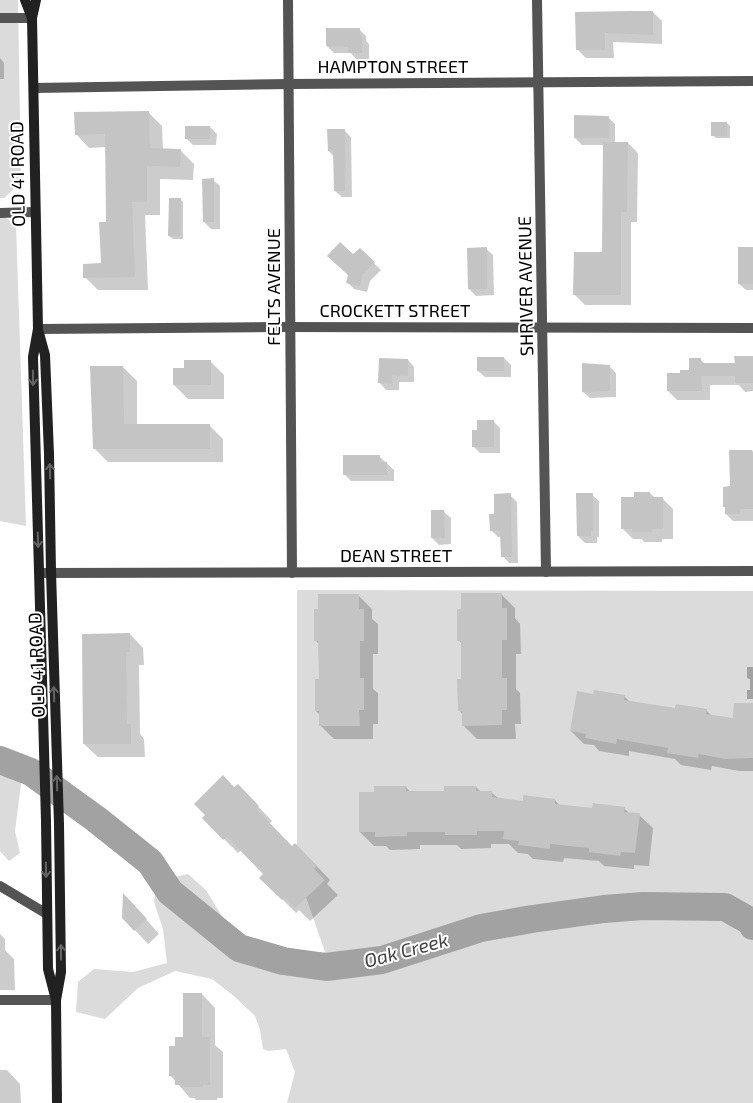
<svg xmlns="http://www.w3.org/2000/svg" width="753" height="1103" viewBox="0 0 753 1103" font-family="'Exo 2',sans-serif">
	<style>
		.green { fill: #dbdbdb }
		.water { fill: #a2a2a2 }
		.shadow { fill: #0003 }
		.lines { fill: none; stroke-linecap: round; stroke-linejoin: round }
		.river { stroke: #a2a2a2; stroke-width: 28 }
		.building { fill: #c4c4c4 }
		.street { stroke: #545454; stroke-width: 10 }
		.secondary { stroke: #212121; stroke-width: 10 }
		.oneway { stroke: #646464 }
		.labels { text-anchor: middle; stroke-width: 4; stroke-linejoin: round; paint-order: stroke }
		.street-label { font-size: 18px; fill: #000; stroke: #fff }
		.water-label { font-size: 19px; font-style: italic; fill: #434343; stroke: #fff }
	</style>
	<rect width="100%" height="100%" fill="#fff"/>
	<g class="green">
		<polygon points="0,0 18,0 21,182 4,198 0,198"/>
		<polygon points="0,217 4,217 16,224 26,526 0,521"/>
		<polygon points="297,590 753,591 753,1103 287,1103 295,1072 286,1049 268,1051 263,1049 260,1030 255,1016 234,996 212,979 175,971 138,988 105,1019 76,1012 78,982 94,969 133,972 167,963 163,929 154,902 157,881 188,874 206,890 237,941 261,956 301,962 325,952 297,871"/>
		<polygon points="0,764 22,776 15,831 20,853 9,861 0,851"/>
	</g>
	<polygon class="water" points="747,667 753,667 753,699 747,699 747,690 750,690 750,679 747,678"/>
	<g class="shadow">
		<polygon points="653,12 662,21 662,44 613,42 614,58 586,58 577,49 576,13"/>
		<polygon points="359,29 366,36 366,41 369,44 369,59 356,59 351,53 334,53 327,46"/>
		<polygon points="0,58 4,63 4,79 0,79"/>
		<polygon points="149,113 162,126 163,150 180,150 194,164 193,180 160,179 160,215 145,215 148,290 98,290 85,277 102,264 107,223 106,147 89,148 76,134"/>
		<polygon points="608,117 615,124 615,143 628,143 638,153 637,222 631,222 631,305 585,305 574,294 603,253 604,145 582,145 575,138"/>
		<polygon points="727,123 730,126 730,138 716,138 712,135"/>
		<polygon points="210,127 217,134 216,145 193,145 186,138"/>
		<polygon points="344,130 351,137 352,197 342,197 335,191 334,157 329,151"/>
		<polygon points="213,180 220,186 220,229 211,229 204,222"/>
		<polygon points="180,199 183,202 183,239 173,239 169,236"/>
		<polygon points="753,248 753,290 746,290 739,284"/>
		<polygon points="360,249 381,270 370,281 367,292 354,289 347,282 353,256"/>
		<polygon points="486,249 493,255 494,295 476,296 469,289"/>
		<polygon points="753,357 753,391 745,392 739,385 710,385 710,400 677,400 668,391 682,374 690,372 701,360 706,365 736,365"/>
		<polygon points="504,358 511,365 511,377 485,377 478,371"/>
		<polygon points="408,360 414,367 414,382 399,382 399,390 386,390 380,383"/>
		<polygon points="210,361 224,375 224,399 188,399 174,385 185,369"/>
		<polygon points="583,364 609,366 616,373 616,397 590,398 583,392"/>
		<polygon points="123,367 137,381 137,425 209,425 223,439 223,462 108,462 94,448"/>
		<polygon points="493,421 500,428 500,453 480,453 473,446 478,431"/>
		<polygon points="753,452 753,521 733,521 726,514 731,488"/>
		<polygon points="380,457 394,470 394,481 351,481 344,474"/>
		<polygon points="650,493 655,498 662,498 673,509 673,539 662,539 662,542 644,542 642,539 633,539 623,529 635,499"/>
		<polygon points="510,495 517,502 518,563 509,563 503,556 502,537 498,537 491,530 496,515"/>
		<polygon points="592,495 599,501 599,537 597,537 597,543 585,543 578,536"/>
		<polygon points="444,512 451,518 451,544 439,545 432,538"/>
		<polygon points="501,594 515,608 515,618 520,624 521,654 516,654 516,689 520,693 521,724 515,724 516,739 477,739 463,725 463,715 459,710 463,680 463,644 458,640"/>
		<polygon points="358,595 372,609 372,619 378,624 378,654 373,654 373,689 378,693 378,724 373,724 373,739 334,739 320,725 320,715 316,711 320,681 320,645 315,640"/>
		<polygon points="130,634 143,648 144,665 139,665 140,734 144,739 145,757 98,757 84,744"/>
		<polygon points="594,696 624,696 630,702 676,710 706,710 712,716 734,720 753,704 753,771 739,771 712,766 711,770 681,765 675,759 629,751 629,756 599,751 594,745 584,744 571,731"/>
		<polygon points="406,787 410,792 445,792 476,787 481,792 491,792 499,799 524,802 555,800 560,806 593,809 624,808 630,814 639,815 653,828 649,866 634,865 634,869 604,866 599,861 564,858 563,862 533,859 528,854 518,853 509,844 491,844 491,848 461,849 457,845 420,845 420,849 390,850 386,846 374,846 360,832 375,793"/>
		<polygon points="234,788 251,799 272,821 269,824 292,848 309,858 330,880 327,884 338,895 310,921 299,910 296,913 261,878 265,874 241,850 238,853 203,818"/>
		<polygon points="137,909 159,934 148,944 135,930"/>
		<polygon points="0,934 5,939 5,950 14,959 15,990 0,990"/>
		<polygon points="202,994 215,1008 215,1045 223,1052 223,1098 217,1098 217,1100 196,1100 194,1098 190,1098 170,1075 176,1047 184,1038"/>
		<polygon points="0,1070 7,1070 20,1084 21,1103 0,1103"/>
	</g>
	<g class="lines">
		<polyline class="river" points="0,760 31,772 96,819 150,862 170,892 239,948 283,961 326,967 382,960 481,928 532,919 604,909 643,906 725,907 750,921 753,926"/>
	</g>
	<g class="building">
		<polygon points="630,11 653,11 653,35 605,33 605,50 576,50 575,12"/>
		<polygon points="326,28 360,28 360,36 362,36 362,53 348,53 348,47 326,46"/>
		<polygon points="149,111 150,148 181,149 180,167 147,166 147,202 132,202 135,277 83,278 83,264 101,263 99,222 106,222 105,134 75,135 74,112"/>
		<polygon points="574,115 609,116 609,138 574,138"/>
		<rect x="711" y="122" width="16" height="14"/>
		<rect x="185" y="126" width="25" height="13"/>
		<polygon points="327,129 345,129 345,191 334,191 333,151 328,151"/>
		<polygon points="603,142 628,142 627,212 621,212 621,295 573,295 574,252 602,252"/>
		<polygon points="214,178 214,222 203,222 202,179"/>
		<polygon points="169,198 181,198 180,236 168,236"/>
		<polygon points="340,242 353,254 360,248 375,262 363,274 360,286 346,283 348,275 327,256"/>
		<polygon points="487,247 487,289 468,289 467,248"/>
		<rect x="738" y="247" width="15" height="37"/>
		<polygon points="734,356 753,356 753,383 735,383 735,376 701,376 702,391 667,391 667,373 680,373 680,370 689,370 689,358 701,358 701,363 735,363"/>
		<rect x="477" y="357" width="27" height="14"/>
		<polygon points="379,358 408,359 408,376 392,375 392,384 378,383"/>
		<polygon points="184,360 211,360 211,385 173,385 173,368 184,368"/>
		<polygon points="582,363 610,365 610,391 582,392"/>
		<polygon points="90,366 123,366 124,424 210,424 210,449 93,449"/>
		<polygon points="477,420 494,420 494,447 472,447 472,430 477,430"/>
		<polygon points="729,450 752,450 753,452 753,509 740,509 740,514 725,514 725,507 723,507 723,487 730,486"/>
		<polygon points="343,455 380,455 380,462 387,462 387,475 343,475"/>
		<polygon points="634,492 650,492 650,497 663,497 663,529 652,529 652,532 632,532 632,529 621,529 621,497 634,497"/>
		<polygon points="511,493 512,557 501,557 500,531 490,531 489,514 494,514 494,494"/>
		<polygon points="576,493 593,493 593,531 591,531 591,536 577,536"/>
		<polygon points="431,510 444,510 445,538 431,538"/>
		<polygon points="461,593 502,593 502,608 507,608 507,640 502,640 502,678 507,678 507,710 502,710 502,725 462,726 462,711 458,711 457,679 461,679 461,641 457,641 457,609 461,609"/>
		<polygon points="318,594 359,594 359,609 364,609 364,641 360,641 360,678 364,678 364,710 359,710 360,726 319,726 319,711 315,711 315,679 319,679 318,641 314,641 314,609 318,609"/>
		<polygon points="130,633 130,652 126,652 127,724 131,724 131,744 83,744 82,634"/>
		<polygon points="594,690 625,695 624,700 675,708 676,704 707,709 706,714 733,718 734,703 753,703 753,758 725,759 699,754 698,758 667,753 668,748 617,739 616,744 585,738 586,734 570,731 577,691 593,694"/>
		<polygon points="223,775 234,787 238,784 259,806 256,809 292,846 295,843 317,866 314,869 325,880 295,908 285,897 282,900 259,878 263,874 227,837 223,840 202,818 205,815 194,804"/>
		<polygon points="374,786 406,786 406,791 444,791 444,786 476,786 476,791 492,791 492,797 523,801 523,795 555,799 555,804 592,808 593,803 625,807 624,812 640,813 635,853 621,852 620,856 589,852 589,848 550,844 550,849 518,845 519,841 503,839 504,831 477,831 477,835 445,835 445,832 407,832 407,836 375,837 375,832 359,832 359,792 374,792"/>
		<polygon points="123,893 147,919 134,931 122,918"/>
		<polygon points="183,993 202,993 202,1037 210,1037 210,1085 203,1085 203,1087 181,1087 181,1085 175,1085 175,1076 169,1076 169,1046 175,1046 175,1037 183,1037"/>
	</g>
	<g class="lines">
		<g class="street">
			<polyline points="288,0 292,573"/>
			<polyline points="537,0 546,572"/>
			<polyline points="0,18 32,18"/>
			<polyline points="34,88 289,84 753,81"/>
			<polyline points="0,213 34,212"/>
			<polyline points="38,329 273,327 753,328"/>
			<polyline points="42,573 753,571"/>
			<polyline points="0,886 47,914"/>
			<polyline points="0,1000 56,1000"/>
		</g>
		<g class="secondary">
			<polyline points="25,0 32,18"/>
			<polyline points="36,0 32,18 38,329 33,357 46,821 48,969 56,1000"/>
			<polyline points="39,333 45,355 49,454 51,572 59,824 61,972 56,1000 57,1103"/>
		</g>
	</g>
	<defs><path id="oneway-shaft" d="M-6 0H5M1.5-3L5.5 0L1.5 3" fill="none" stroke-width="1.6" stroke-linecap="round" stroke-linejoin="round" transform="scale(1.25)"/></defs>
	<g class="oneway">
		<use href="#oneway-shaft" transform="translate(33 378) rotate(89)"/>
		<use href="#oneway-shaft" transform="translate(50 471) rotate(-91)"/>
		<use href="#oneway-shaft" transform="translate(38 540) rotate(88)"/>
		<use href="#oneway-shaft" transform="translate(54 694) rotate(-92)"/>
		<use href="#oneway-shaft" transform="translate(57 783) rotate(-92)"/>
		<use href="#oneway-shaft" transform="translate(46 870) rotate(89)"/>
		<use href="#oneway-shaft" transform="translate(61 952) rotate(-90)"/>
	</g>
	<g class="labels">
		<g class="street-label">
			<text x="393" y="73">HAMPTON STREET</text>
			<text transform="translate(18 174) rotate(-91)" y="6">OLD 41 ROAD</text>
			<text transform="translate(526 286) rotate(-91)" y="6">SHRIVER AVENUE</text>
			<text transform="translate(274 287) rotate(-90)" y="6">FELTS AVENUE</text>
			<text x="395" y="317">CROCKETT STREET</text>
			<text x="396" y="562">DEAN STREET</text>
			<text transform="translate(37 665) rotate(-92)" y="6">OLD 41 ROAD</text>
		</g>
		<g class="water-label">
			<text transform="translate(406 950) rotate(-15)" y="7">Oak Creek</text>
		</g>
	</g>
</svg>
